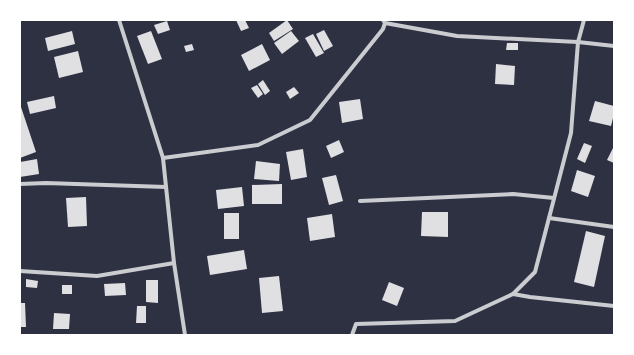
<svg xmlns="http://www.w3.org/2000/svg" width="634" height="355" viewBox="0 0 634 355" font-family="'PT Serif',serif">
	<style>
		.building { fill: #e0e0e3 }
		.lines { fill: none; stroke-linecap: round; stroke-linejoin: round }
		.minor { stroke: #caccd0; stroke-width: 4 }
	</style>
	<rect width="100%" height="100%" fill="#2d3142"/>
	<g class="building">
		<polygon points="236,20 245,20 249,28 241,31"/>
		<polygon points="287,20 293,29 274,41 269,33"/>
		<polygon points="167,21 170,30 158,34 154,25"/>
		<polygon points="324,30 333,46 324,51 316,34"/>
		<polygon points="72,31 75,44 48,51 45,38"/>
		<polygon points="151,31 162,59 148,64 137,36"/>
		<polygon points="291,31 299,41 282,54 274,43"/>
		<polygon points="313,34 324,53 316,57 305,38"/>
		<polygon points="507,43 518,43 518,50 506,50"/>
		<polygon points="192,44 194,50 186,52 184,46"/>
		<polygon points="262,44 270,60 249,71 241,55"/>
		<polygon points="78,51 83,72 59,78 54,57"/>
		<polygon points="496,64 515,66 514,85 495,84"/>
		<polygon points="263,80 270,91 265,95 258,84"/>
		<polygon points="257,85 263,94 258,98 251,88"/>
		<polygon points="294,87 299,93 290,99 286,92"/>
		<polygon points="54,96 56,108 30,114 27,102"/>
		<polygon points="360,99 363,119 342,123 339,102"/>
		<polygon points="595,101 614,106 614,114 611,126 589,121"/>
		<polygon points="20,104 36,152 20,158"/>
		<polygon points="339,140 344,152 331,158 326,146"/>
		<polygon points="584,143 592,146 585,163 577,159"/>
		<polygon points="613,148 614,149 614,163 607,160"/>
		<polygon points="303,149 307,177 291,180 286,152"/>
		<polygon points="37,159 39,174 20,177 20,162"/>
		<polygon points="256,161 280,164 279,181 254,179"/>
		<polygon points="577,170 595,176 588,197 571,191"/>
		<polygon points="336,175 343,201 329,205 322,178"/>
		<polygon points="282,184 282,204 252,204 252,185"/>
		<polygon points="242,187 244,206 218,209 216,190"/>
		<polygon points="86,197 87,226 68,227 66,198"/>
		<polygon points="422,212 448,212 448,237 421,236"/>
		<rect x="224" y="213" width="15" height="26"/>
		<polygon points="332,214 335,237 310,241 307,218"/>
		<polygon points="586,231 605,236 594,287 574,282"/>
		<polygon points="244,250 247,269 210,275 207,256"/>
		<polygon points="279,276 283,311 262,313 259,278"/>
		<polygon points="26,279 38,281 37,288 26,287"/>
		<polygon points="146,280 158,280 158,303 146,302"/>
		<polygon points="389,282 404,288 397,306 382,300"/>
		<polygon points="125,283 126,295 105,296 104,284"/>
		<rect x="62" y="285" width="10" height="9"/>
		<polygon points="20,303 25,303 26,327 20,327"/>
		<polygon points="137,306 146,306 146,323 136,323"/>
		<polygon points="54,313 70,314 69,329 53,329"/>
	</g>
	<g class="lines">
		<g class="minor">
			<polyline points="119,20 163,158 174,263 185,335"/>
			<polyline points="385,23 457,36 578,42 614,46"/>
			<polyline points="163,158 258,145 310,120 383,29 385,23 383,20"/>
			<polyline points="20,184 46,183 166,187"/>
			<polyline points="360,201 513,194 554,198"/>
			<polyline points="549,218 614,227"/>
			<polyline points="20,271 97,276 174,263"/>
			<polyline points="513,294 535,272 549,218 571,133 578,42 584,20"/>
			<polyline points="352,335 356,324 455,321 513,294 530,297 614,306"/>
		</g>
	</g>
	<rect width="634" height="355" fill="none" stroke="#ffffff" stroke-width="42"/>
</svg>
